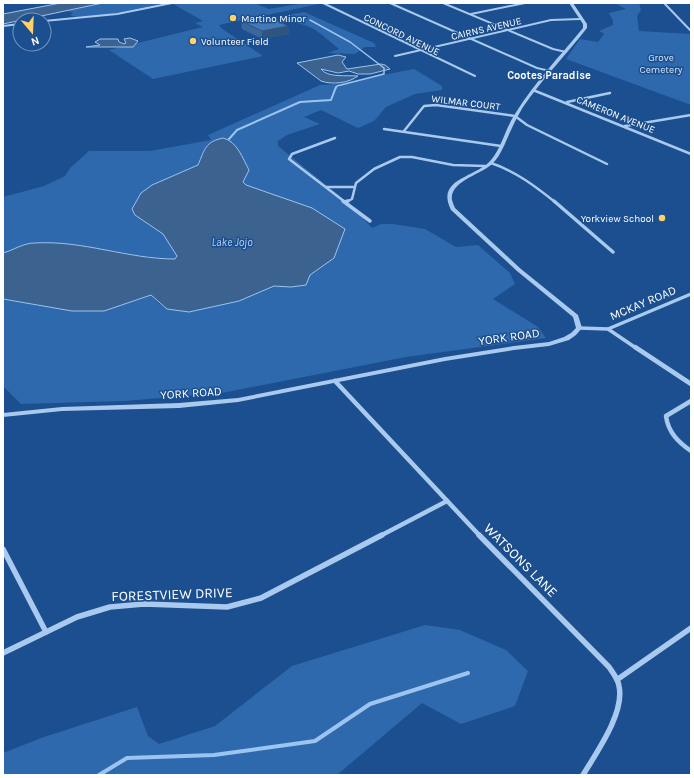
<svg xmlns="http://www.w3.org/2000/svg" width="694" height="778" viewBox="0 0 694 778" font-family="Karla,sans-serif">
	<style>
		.green { fill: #2e69ad }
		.water { fill: #3c6290; stroke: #9cc4f0 }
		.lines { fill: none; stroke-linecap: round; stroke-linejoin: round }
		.stream-far2 { stroke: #9cc4f0; stroke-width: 1.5 }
		.stream-far1 { stroke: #9cc4f0; stroke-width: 2 }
		.stream { stroke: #9cc4f0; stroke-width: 4 }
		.minor-far4 { stroke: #a9c9ee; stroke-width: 2 }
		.minor-far3 { stroke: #a9c9ee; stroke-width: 2.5 }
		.minor-far2 { stroke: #a9c9ee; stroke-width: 3.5 }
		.minor-far1 { stroke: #a9c9ee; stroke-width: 4.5 }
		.minor { stroke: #a9c9ee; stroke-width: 5.5 }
		.tertiary { fill: #a9c9ee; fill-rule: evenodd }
		.wall { fill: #3a679d }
		.shaded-wall { fill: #305480 }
		.building { fill: #4478b7; stroke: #305480 }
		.poi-dot { fill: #ffd166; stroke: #1b4f8f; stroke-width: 1.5 }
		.labels { text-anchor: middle; stroke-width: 3; stroke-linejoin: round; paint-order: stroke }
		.far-poi-label { font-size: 10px; fill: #fff; stroke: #1b4f8f; text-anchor: start }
		.far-street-label { font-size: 10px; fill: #fff; stroke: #1b4f8f }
		.far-park-label { font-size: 10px; fill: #cfe3fa; stroke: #1b4f8f }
		.far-neighbourhood-label { font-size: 11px; font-weight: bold; fill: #fff; stroke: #1b4f8f }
		.far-water-label { font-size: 11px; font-style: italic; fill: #b5d3f5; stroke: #1b4f8f }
		.street-label { font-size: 12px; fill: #fff; stroke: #1b4f8f }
		.near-street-label { font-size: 14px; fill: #fff; stroke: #1b4f8f }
	</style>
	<rect width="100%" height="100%" fill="#1b4f8f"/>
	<g class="green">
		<path d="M103,3h60c-17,4 -80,19 -93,12l3,-2 -5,-2z"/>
		<polygon points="180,3 254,3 269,9 304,3 319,4 219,25 221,28 263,56 153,79 109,50 203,27 195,23 203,21 173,4"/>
		<polygon points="614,3 639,3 641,10 637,16 639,31 691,34 691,105 566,59 580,39 598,42 604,34 599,31 613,25 613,21 609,13 626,9"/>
		<path d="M304,12l70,31 2,4h-11l-10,7 -27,-1 11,-4c-22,-18 -29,-28 -59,-26l-2,-2 12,-2 -2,-4z"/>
		<path d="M414,69l28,17v4l-27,4 -29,13 -12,14 -16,7 -37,-18 -17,7 16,7 -33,11 -9,6v5l74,60 20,22 9,-4h12l32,5 31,18 22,-2 32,28 5,11 -22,15 45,28 8,11 -140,19 -184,36 -98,8 -103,3 -18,-18v-87l69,12h32l47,-16 6,7 10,7 22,3 50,-11 35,-15 17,1 43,-29 -91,-76 -45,-17 -63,50 28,19 15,22 -3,3c-47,-1 -94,-19 -140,-16 -12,0 -21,7 -32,10v-56l41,-11 21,-10 5,-8 19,-17h61l61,-11 -3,-5 112,-50 16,-1z"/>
		<polygon points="425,625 460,630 506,650 528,671 515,706 461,724 422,703 337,775 3,775 3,753 44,737 137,707 148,736 159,744 215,726 292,666"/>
	</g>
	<g class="water">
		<polygon points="61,3 103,3 3,24 3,14"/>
		<polygon points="130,38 138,41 133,47 86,47 100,45 95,42 100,39 118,39 119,42 124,44 126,43 124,39"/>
		<path d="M338,55l8,2 -4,5 5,7 34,-5 4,1 5,4 -20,5h-12l-9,-3 -11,2 -17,-4c6,9 27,6 37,7 -9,7 -26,9 -37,5l-24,-18z"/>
		<path d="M223,138c14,3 20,21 26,32l-6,12 3,3 66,23 33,21 -11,29 -24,17 -4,10 -15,2 -17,-1 -35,15 -50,11 -22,-3 -16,-14 -47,16h-32l-69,-12v-46c11,-3 20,-10 32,-10 47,-3 93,16 140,16l2,-3 -14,-22 -28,-19 -3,-6 9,-16 11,-8 46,-20c7,-16 7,-23 25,-27z"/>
	</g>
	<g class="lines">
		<polyline class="stream-far2" points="310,20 350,42 384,68 384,74 337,86 336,88"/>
		<polyline class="stream-far1" points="229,139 237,130 300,102 331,100 336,87"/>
		<polyline class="stream" points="99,775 127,758 214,755 315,741 370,704 468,673"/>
		<g class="minor-far4">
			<polyline points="323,3 475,76"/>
			<polyline points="390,3 537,68 550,71"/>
			<polyline points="443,3 553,49 566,52"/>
			<polyline points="664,3 691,31"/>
			<polyline points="471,14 525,3"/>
			<polyline points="44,21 117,14 172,3"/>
			<polyline points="3,26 20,24"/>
			<polyline points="395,56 551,20 580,19"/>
		</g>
		<g class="minor-far3">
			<polyline points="533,90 691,154"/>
			<polyline points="567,102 610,93"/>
			<polyline points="625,126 691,115"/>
			<polyline points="384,129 501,146"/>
			<polyline points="404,131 424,106 436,105 515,116 527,125 607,164"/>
			<polyline points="335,138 292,154 289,159 345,202"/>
			<path d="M491,163c24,8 44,23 64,39"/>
			<polyline points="326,187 354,187"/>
			<polyline points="346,202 352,199 356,183 374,169 400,157 412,157 453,165 485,166"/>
		</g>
		<g class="minor-far2">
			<polyline points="343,201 370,221"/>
			<polyline points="554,201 613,252"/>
			<polyline points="345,202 348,201"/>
			<polyline points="579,328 608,329 691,294"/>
			<polyline points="608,329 636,348"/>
		</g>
		<g class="minor-far1">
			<polyline points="635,347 691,384"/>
			<polyline points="335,381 480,536"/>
			<path d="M691,401l-25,15c2,16 12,26 25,35"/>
			<polyline points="380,536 447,501"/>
		</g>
		<g class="minor">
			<path d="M479,535l130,132c4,6 9,12 10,19 6,27 -23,67 -36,89"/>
			<polyline points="3,549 46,632"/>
			<polyline points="3,653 77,617 110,607 144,604 227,607 261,598 382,535"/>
			<polyline points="618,679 691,628"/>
		</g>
		<path class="tertiary" d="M569,3h4l14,21v4c-21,27 -45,51 -64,79 -4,7 -8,14 -11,21 -6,12 -10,26 -19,35 -10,11 -44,18 -41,37 1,3 2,6 3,8l66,61 57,46 4,13 -6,7 -7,5 -20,6 -35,4 -69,11 -207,41 -59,6 -117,3 -59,6v-4l59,-6 117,-4 59,-5 207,-41 69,-11 35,-4 15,-5 7,-4 5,-5 -3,-11 -56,-46 -66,-61c-16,-32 25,-32 40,-50 11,-13 14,-31 24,-46 19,-31 45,-58 68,-86v-4z"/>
	</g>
	<polygon class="wall" points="241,21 288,26 289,34 262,39 242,29"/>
	<polygon class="shaded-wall" points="288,26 289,34 262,39 262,31"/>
	<polygon class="building" points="268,16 288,26 262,31 241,21"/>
	<g class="poi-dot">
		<circle cx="233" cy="18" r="4"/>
		<circle cx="193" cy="41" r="4"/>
		<circle cx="662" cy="218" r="4"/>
	</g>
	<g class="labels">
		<g class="far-poi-label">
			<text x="241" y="22">Martino Minor</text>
			<text x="201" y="45">Volunteer Field</text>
			<text x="654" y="222" text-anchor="end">Yorkview School</text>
		</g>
		<g class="far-street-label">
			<text transform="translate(486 28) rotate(-13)" y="4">CAIRNS AVENUE</text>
			<text transform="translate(402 34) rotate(26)" y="4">CONCORD AVENUE</text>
			<text transform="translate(466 102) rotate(7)" y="4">WILMAR COURT</text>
			<text transform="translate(616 114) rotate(22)" y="4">CAMERON AVENUE</text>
		</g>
		<g class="far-park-label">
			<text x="661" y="61">Grove<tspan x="661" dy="12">Cemetery</tspan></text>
		</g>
		<g class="far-neighbourhood-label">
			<text x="549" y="79">Cootes Paradise</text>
		</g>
		<g class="far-water-label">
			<text x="232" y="246">Lake Jojo</text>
		</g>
		<g class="street-label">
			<text transform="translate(643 303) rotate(-23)" y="4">MCKAY ROAD</text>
			<text transform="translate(509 337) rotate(-8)" y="4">YORK ROAD</text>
			<text transform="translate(191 393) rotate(-4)" y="4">YORK ROAD</text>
		</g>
		<g class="near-street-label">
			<text transform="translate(521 560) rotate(45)" y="5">WATSONS LANE</text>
			<text transform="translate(172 594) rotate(-2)" y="5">FORESTVIEW DRIVE</text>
		</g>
	</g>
	<rect width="694" height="778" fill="none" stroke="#ffffff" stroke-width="8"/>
	<g transform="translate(32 32) rotate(161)"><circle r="19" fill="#1b4f8f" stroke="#7695bc"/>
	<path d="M0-3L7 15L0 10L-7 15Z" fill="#ffd166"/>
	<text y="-6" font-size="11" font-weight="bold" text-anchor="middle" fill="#ffffff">N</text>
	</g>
</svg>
